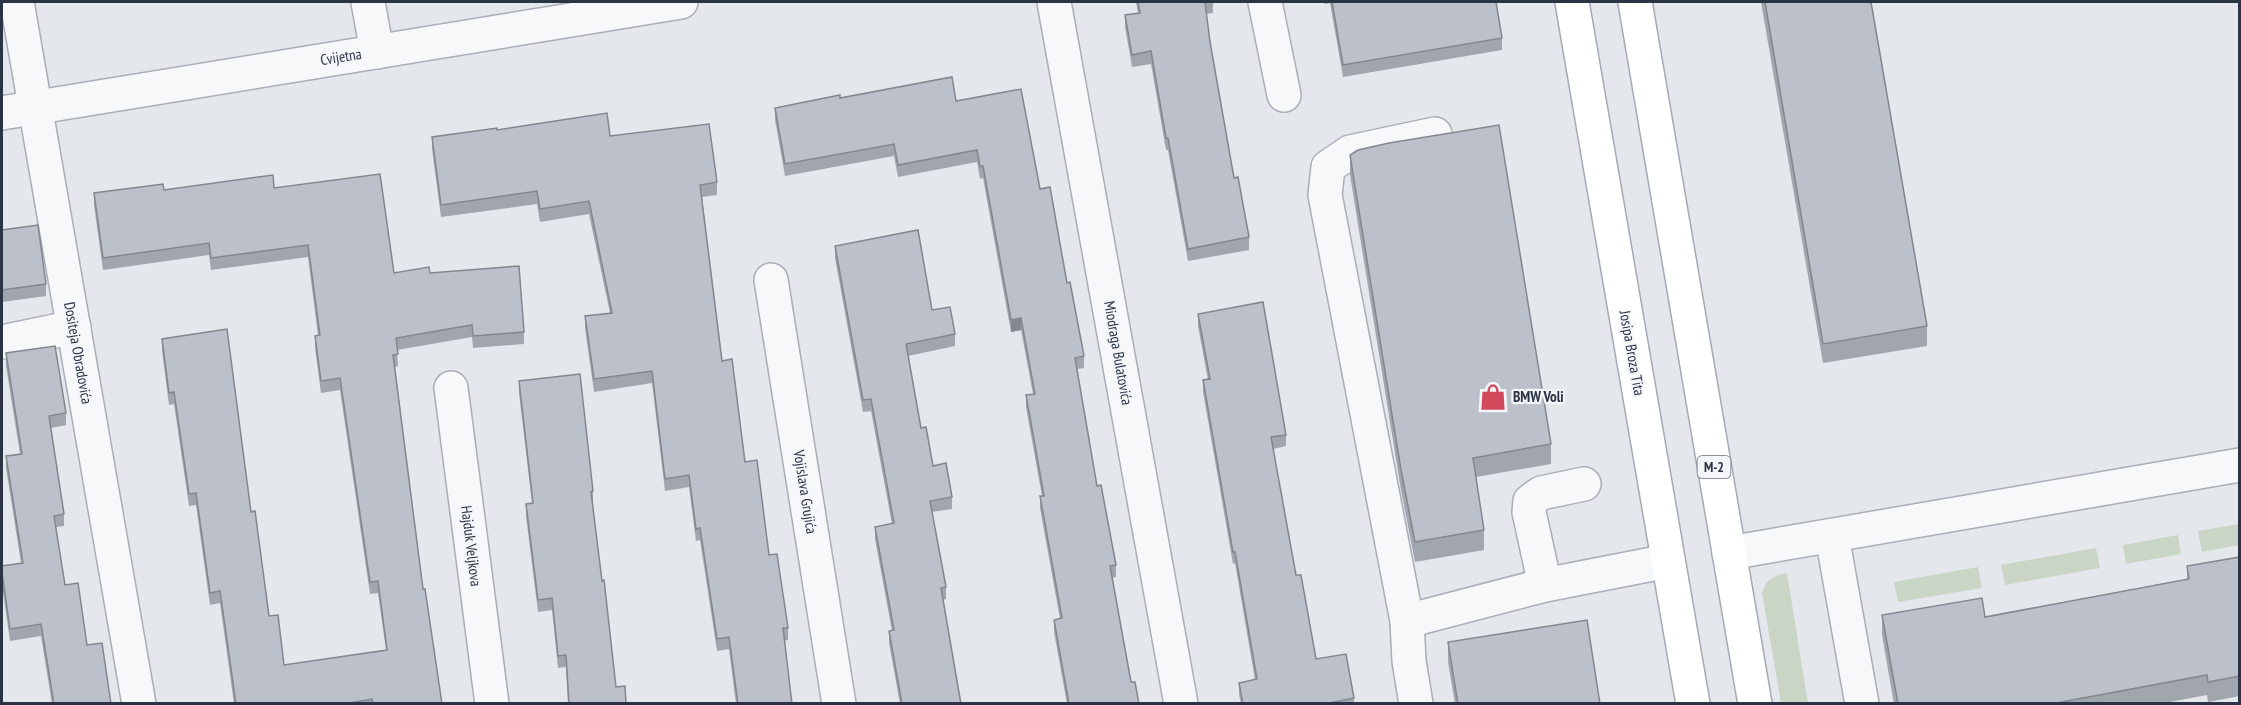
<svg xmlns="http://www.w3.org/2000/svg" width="2241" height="705" viewBox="0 0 2241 705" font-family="'PT Sans Narrow',sans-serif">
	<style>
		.green { fill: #c9d6c5 }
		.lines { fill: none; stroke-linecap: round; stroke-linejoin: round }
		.minor-casing { stroke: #a9aeb7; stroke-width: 36 }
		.major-casing { stroke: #a3abb8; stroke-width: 36 }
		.minor { stroke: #f7f8fa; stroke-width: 33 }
		.major { stroke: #fff; stroke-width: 33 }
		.wall { fill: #a1a5ae }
		.shaded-wall { fill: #83868d }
		.building { fill: #bbc0ca; stroke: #83868d; stroke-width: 1.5 }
		.labels { text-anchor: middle; stroke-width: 4.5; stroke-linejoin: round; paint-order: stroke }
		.shield { fill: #f4f6f9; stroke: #676e7b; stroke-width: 1.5 }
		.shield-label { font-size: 14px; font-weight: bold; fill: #2b3445 }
		.street-label { font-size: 15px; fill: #2b3445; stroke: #f4f6f9 }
		.poi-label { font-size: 15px; font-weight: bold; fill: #2b3445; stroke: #f4f6f9; text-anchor: start }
	</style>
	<rect width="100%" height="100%" fill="#e4e7ec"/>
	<g class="green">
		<polygon points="2239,524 2239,545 2202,552 2198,531"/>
		<polygon points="2178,535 2181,554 2126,564 2123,545"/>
		<polygon points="2096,548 2100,568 2005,585 2001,565"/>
		<polygon points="1978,567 1982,588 1898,602 1894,582"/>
		<path d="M1787,573l21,130h-27l-19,-110c4,-14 11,-17 25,-20z"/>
	</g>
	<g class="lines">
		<defs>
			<g id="minor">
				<polyline points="17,2 139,704"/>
				<polyline points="368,2 377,52"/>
				<polyline points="1054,2 1181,704"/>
				<polyline points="1265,2 1284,95"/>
				<polyline points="2,113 681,2"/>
				<polyline points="771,280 839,704"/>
				<polyline points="2,342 74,327"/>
				<polyline points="451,388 492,704"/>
				<polyline points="1832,536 1862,704"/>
				<polyline points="1729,553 2240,465"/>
				<polyline points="1545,585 1529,512 1530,501 1541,493 1584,484"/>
				<polyline points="1407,621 1545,585 1668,561"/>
				<polyline points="1416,704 1409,661 1407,621 1325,195 1328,167 1350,152 1435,134"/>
			</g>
			<g id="major">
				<polyline points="1572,2 1693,704"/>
				<polyline points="1635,2 1755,704"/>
			</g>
		</defs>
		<use href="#minor" class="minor-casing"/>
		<use href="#major" class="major-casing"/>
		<use href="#minor" class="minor"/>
		<use href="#major" class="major"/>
	</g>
	<g class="wall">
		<polygon points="1136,2 1213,2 1213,13 1206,14 1210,42 1234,178 1249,237 1249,250 1188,261 1168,150 1166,150 1151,64 1132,67 1125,27 1125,15 1138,13"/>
		<polygon points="1324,2 1496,2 1502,38 1502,50 1343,77 1330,3 1325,4"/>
		<polygon points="1761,2 1871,2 1927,326 1927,346 1823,363"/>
		<polygon points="840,98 956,101 1040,189 1067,283 1084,356 1084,368 1077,369 1097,486 1116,565 1116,577 1112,578 1131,682 1139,704 1067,704 1054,632 1054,620 1060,619 1040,508 1040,496 1042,496 1026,407 1026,395 1033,394 1021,330 1011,332 983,178 980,179 977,162 898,177 894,156 785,176 775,120 775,108"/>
		<polygon points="497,130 610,136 717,182 717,195 702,197 722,361 745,462 788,628 788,640 784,641 792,704 736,704 729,649 717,651 700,540 696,541 689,487 665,491 652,383 594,392 585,328 585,316 610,313 589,214 540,222 537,204 441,217 432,149 432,137"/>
		<polygon points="1350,155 1551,444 1551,464 1476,477 1484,530 1484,550 1415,562 1401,490 1350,175"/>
		<polygon points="274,188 394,273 430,273 524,332 524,344 473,348 472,337 397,350 398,366 395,367 423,589 442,704 234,704 220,603 210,605 196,505 189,506 174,404 169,405 162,351 162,339 251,512 269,616 284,665 386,650 378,593 370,594 340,390 321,393 315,348 315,336 318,336 308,257 211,270 209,255 103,270 94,205 94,193 164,190"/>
		<polygon points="2,230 46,284 46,296 2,302"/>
		<polygon points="835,246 932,310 955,334 955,346 908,356 921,428 933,466 952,497 952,509 932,512 946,587 946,599 943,600 961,704 900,704 889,643 889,631 892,631 875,539 875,527 892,524 871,411 863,412 835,258"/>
		<polygon points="1198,314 1286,435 1286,446 1273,449 1296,575 1316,659 1354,698 1354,704 1241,704 1239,694 1239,683 1255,680 1235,563 1233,564 1203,392 1203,380 1208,380 1198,326"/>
		<polygon points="6,353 66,413 66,425 51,428 64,514 64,526 56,527 65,585 87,645 111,704 52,704 41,636 10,641 2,585 2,566 21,563 6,468 6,456 20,454 6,366"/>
		<polygon points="519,381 593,491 593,503 592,504 616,687 626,704 568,704 566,667 558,668 552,610 538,612 526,516 526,504 532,503 519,393"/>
		<polygon points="2240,557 2240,696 2208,702 2207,695 2159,704 1894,704 1882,635 1882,615 1985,617 2187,580 2187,566"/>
		<polygon points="1448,642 1600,704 1455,704 1448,662"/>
	</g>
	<polygon class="shaded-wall" points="1021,318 1021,330 1011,332 1011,320"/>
	<g class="building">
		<polygon points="1138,2 1207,2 1205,2 1210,42 1234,178 1238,177 1249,237 1188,249 1168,138 1166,138 1151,51 1132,55 1125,15 1140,13"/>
		<polygon points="1332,2 1496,2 1502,38 1343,65"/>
		<polygon points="1765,2 1871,2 1927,326 1823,344"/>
		<polygon points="952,77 956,101 1021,89 1040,189 1050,187 1067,283 1070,282 1084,356 1075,358 1097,486 1101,485 1116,565 1110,566 1131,682 1135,682 1139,704 1069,704 1054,620 1062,618 1040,496 1044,496 1026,395 1035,394 1021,318 1011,320 983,166 980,166 977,150 898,165 894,144 785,164 775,108 840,95 840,98"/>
		<polygon points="607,113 610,136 709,124 717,182 700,185 722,361 732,359 745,462 757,460 769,555 777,554 788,628 783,628 792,704 738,704 729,637 717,639 700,528 696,529 689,475 665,479 652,371 594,379 585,316 612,313 589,201 540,209 537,191 441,205 432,137 497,128 497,130"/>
		<polygon points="1499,125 1551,444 1473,458 1484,530 1415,542 1401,470 1350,155 1358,150 1389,143"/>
		<polygon points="380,174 394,273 429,267 430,273 519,266 524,332 473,336 472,325 396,338 398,354 393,355 423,589 425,589 442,704 373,704 372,699 344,704 236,704 220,591 210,593 196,493 189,494 174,392 169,393 162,339 227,329 251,512 255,511 269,616 278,615 284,665 387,650 378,581 370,582 340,378 321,381 315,336 320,335 308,245 211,258 209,243 103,258 94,193 163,184 164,190 273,175 274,188"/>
		<polygon points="38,225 46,284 2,290 2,230"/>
		<polygon points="918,230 932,310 950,307 955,334 906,344 921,428 926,427 933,466 946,463 952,497 930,501 946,587 941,588 961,704 902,704 889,631 894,630 875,527 894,523 871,399 863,400 835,246"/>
		<polygon points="1263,302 1286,435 1271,437 1296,575 1301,575 1316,659 1346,654 1354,698 1325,704 1243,704 1239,683 1257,679 1235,552 1233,552 1203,380 1210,379 1198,314"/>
		<polygon points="55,346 66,413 49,416 64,514 54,516 65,585 78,583 87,645 102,643 111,704 54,704 41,624 10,629 2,573 2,566 23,563 6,456 22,454 6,353"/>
		<polygon points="580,374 593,491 591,492 602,581 604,580 616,687 625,686 626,704 569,704 566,655 558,656 552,598 538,600 526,504 533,503 519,381"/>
		<polygon points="2240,557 2240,676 2208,682 2207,675 2051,704 1898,704 1882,615 1982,598 1985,617 2189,579 2187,566"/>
		<polygon points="1587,620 1600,704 1458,704 1448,642"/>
	</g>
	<defs>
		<symbol id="shop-bare" viewBox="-9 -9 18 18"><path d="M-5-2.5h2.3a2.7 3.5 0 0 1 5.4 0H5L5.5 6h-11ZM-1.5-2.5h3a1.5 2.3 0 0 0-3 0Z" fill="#d1495b" stroke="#f4f6f9" stroke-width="2.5" paint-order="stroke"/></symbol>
	</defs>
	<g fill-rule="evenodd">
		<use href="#shop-bare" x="1474" y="378" width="38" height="38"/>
	</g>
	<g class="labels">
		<rect class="shield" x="1697.5" y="456" width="33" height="22" rx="4.5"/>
		<g class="shield-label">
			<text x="1714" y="472">M-2</text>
		</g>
		<g class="street-label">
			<text transform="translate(341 57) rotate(-9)" y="5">Cvijetna</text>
			<text transform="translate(78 353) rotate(80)" y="5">Dositeja Obradovića</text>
			<text transform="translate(1118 353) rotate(80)" y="5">Miodraga Bulatovića</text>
			<text transform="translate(1632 353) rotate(80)" y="5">Josipa Broza Tita</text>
			<text transform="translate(805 492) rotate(81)" y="5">Vojislava Grujića</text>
			<text transform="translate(471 546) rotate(83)" y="5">Hajduk Veljkova</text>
		</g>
		<g class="poi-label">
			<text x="1513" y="402">BMW Voli</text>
		</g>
	</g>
	<rect width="2241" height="705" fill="none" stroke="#2b3445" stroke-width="6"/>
</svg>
